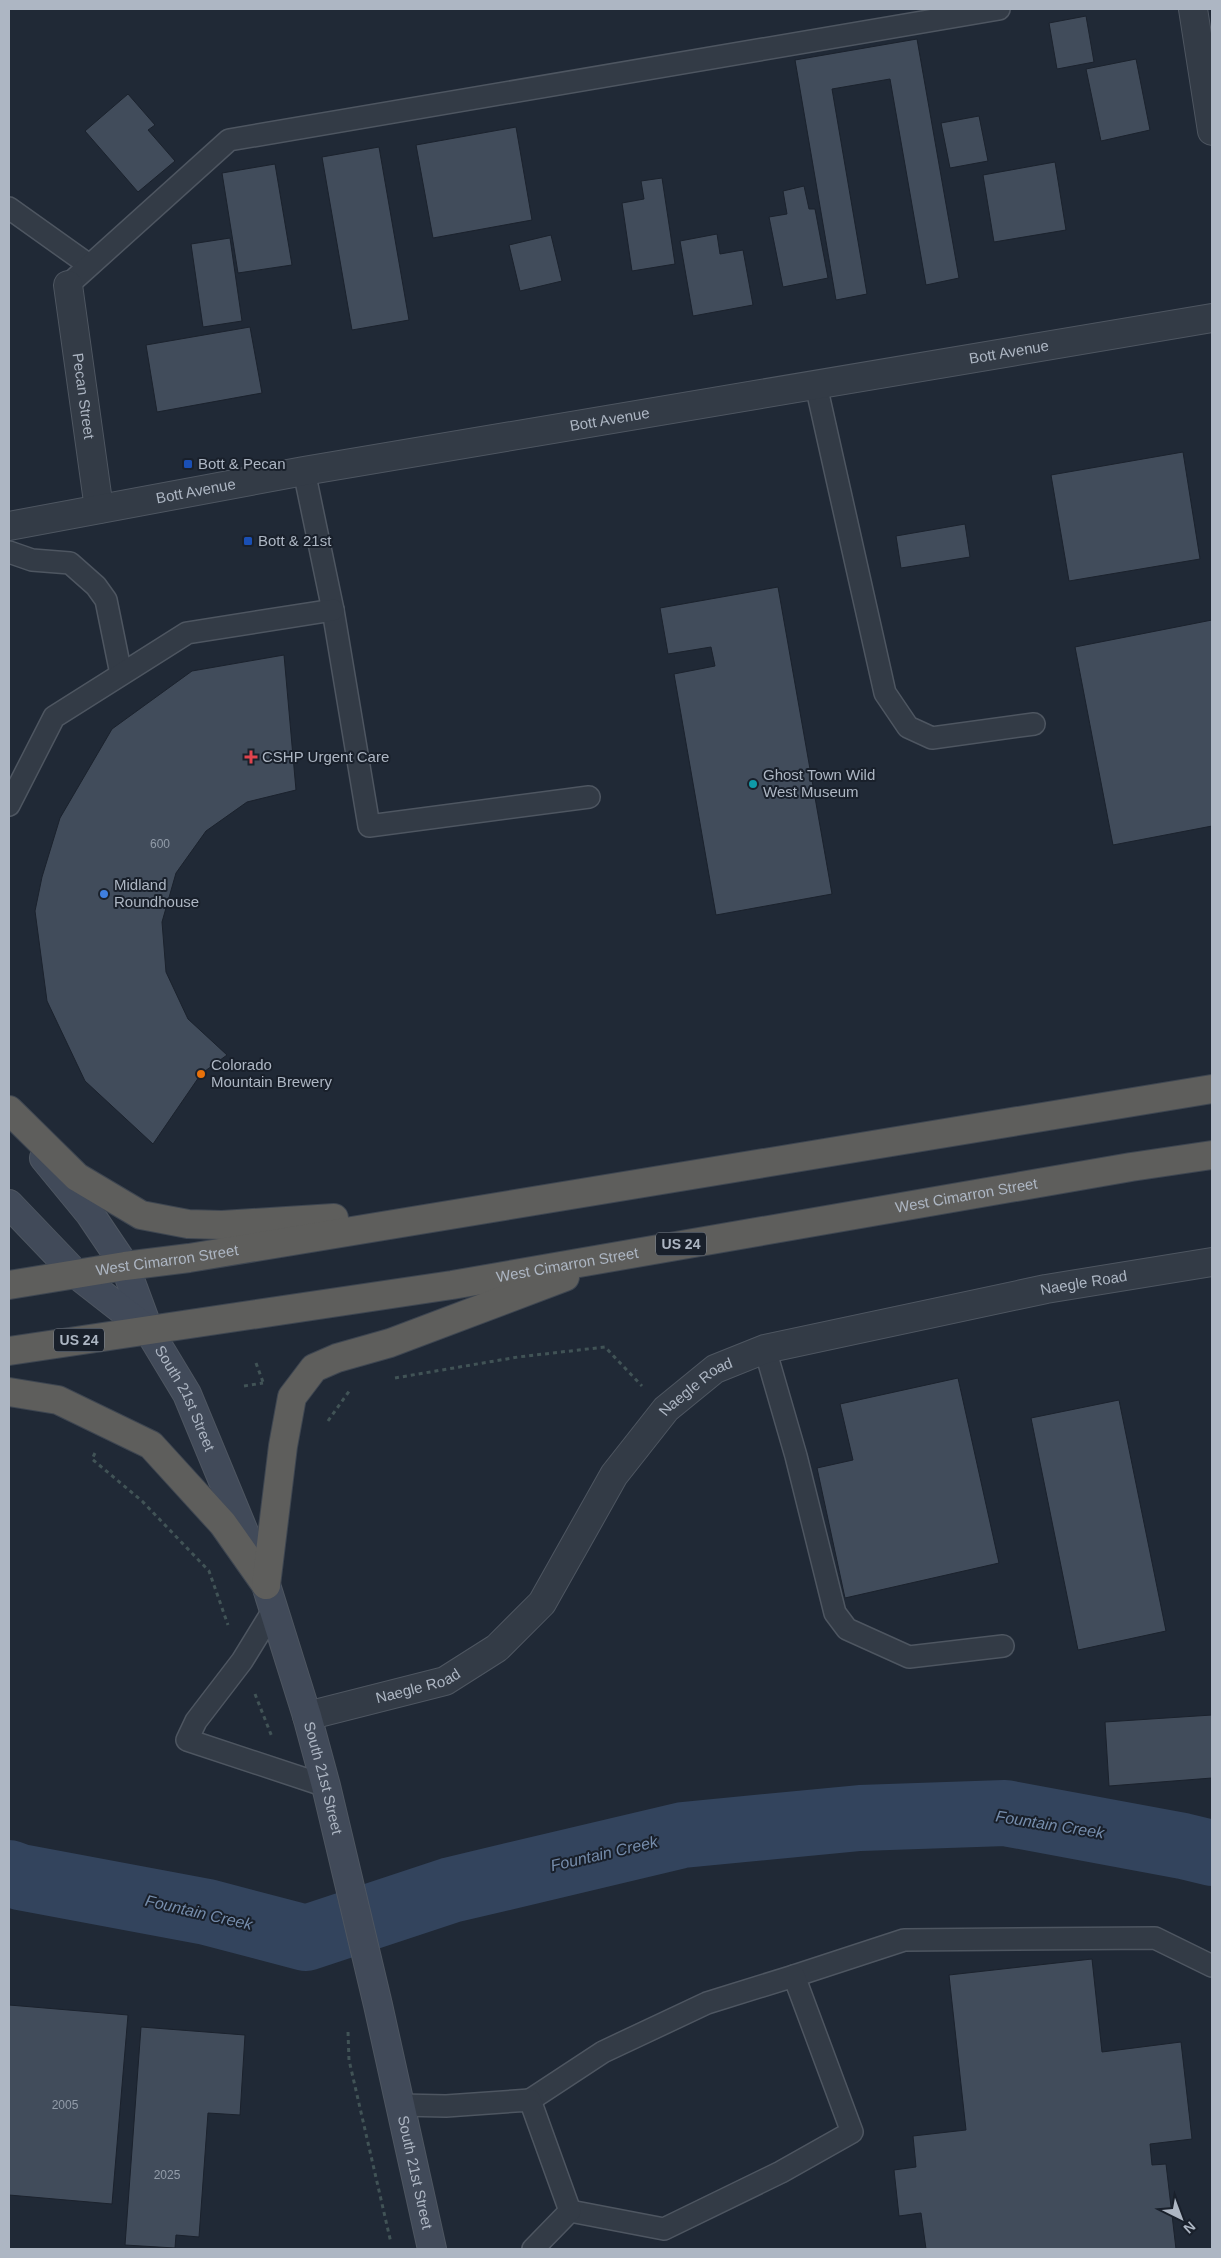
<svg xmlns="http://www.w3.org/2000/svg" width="1221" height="2258" viewBox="0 0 1221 2258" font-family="Arial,sans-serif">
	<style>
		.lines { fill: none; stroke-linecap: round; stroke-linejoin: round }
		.river { stroke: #33445d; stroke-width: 66 }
		.building { fill: #414c5b; stroke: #1b222d }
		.service-casing { stroke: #4e5661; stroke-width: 24 }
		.minor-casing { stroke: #4e5661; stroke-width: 30 }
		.secondary-casing { stroke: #4e5661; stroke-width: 30 }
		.trunk-casing { stroke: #3e4651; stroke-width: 30 }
		.path { stroke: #415356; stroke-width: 3; stroke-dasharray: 4 4; stroke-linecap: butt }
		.service { stroke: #333b46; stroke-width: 21 }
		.minor { stroke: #333b46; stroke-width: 28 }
		.secondary { stroke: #414a59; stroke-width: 28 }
		.trunk { stroke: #5e5e5c; stroke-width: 28 }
		.transit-dot { fill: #1a4fb4; stroke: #19202b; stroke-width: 2 }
		.health-dot { fill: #e0444e; stroke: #19202b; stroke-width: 2 }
		.culture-dot { fill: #0f9aa8; stroke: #19202b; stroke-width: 2 }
		.shop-dot { fill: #3f7fe0; stroke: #19202b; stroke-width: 2 }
		.food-dot { fill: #e8710a; stroke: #19202b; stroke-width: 2 }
		.labels { text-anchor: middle; stroke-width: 4; stroke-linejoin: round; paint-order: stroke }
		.number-label { font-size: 12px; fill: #929ca9 }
		.shield { fill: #19202b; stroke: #818995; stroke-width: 1 }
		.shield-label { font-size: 14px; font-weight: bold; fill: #adb6c3 }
		.street-label { font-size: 15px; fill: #adb6c3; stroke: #19202b }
		.poi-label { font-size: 15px; fill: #adb6c3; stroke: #19202b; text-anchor: start }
		.water-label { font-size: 16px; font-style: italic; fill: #758cab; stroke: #19202b }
	</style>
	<rect width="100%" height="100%" fill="#202936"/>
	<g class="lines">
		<polyline class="river" points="9,1873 20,1877 207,1912 306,1938 451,1890 683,1835 860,1818 1005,1813 1183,1846 1212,1853"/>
	</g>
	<g class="building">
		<polygon points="1086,16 1094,62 1057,69 1049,23"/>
		<polygon points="917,39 959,278 926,285 890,79 832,89 867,294 836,300 795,60"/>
		<polygon points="1136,59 1150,130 1101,141 1086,69"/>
		<polygon points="128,94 155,125 148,130 175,161 138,192 85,131"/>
		<polygon points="979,116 988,161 950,168 941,123"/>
		<polygon points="516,127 532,220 433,238 416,145"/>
		<polygon points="379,147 409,320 352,330 322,157"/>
		<polygon points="1055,162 1066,230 994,242 983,175"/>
		<polygon points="275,164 292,265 238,273 222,173"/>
		<polygon points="662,178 675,264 632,271 622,203 644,199 641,181"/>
		<polygon points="804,186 809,209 815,209 828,278 783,287 769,217 787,214 783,191"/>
		<polygon points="717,234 720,254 743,250 753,305 693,316 680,241"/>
		<polygon points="551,235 562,281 520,291 509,245"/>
		<polygon points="230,238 242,321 203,327 191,244"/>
		<polygon points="250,327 262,393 157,412 146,345"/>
		<polygon points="1183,452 1200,559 1069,581 1051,475"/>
		<polygon points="965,524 970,557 901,568 896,536"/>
		<polygon points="778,587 832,894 716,915 674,674 715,666 711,647 668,654 660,608"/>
		<polygon points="1212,620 1212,826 1113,845 1075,647"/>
		<polygon points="284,655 296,790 247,802 206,831 176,873 162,922 166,972 188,1019 227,1055 201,1074 153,1144 85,1081 47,1001 35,911 42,877 60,818 112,729 192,671"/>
		<polygon points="958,1378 999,1563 845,1598 817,1468 853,1460 840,1404"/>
		<polygon points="1119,1400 1166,1631 1078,1650 1031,1418"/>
		<polygon points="1212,1715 1212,1778 1109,1786 1105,1722"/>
		<polygon points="1092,1959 1102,2052 1181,2042 1192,2139 1150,2144 1152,2165 1166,2164 1176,2249 926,2249 921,2213 899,2216 894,2170 916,2167 913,2136 966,2130 949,1975"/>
		<polygon points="9,2005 128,2015 112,2204 9,2195"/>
		<polygon points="141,2027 245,2035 240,2115 208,2113 199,2237 176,2235 175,2248 125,2245"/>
	</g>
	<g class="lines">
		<defs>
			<g id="service">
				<polyline points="9,208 89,265"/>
				<polyline points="68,285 229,140 999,9"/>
				<polyline points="816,385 885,693 908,727 932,738 1034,724"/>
				<polyline points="304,471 333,610 369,826 589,797"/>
				<polyline points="9,552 32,560 70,563 96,586 106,600 121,674"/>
				<polyline points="9,805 54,717 187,633 333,610"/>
				<polyline points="765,1349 796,1456 835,1613 847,1629 909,1657 1003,1646"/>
				<polyline points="274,1609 242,1661 196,1721 187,1740 326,1786"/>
				<polyline points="794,1976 904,1940 1155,1938 1212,1966"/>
				<polyline points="530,2100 603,2052 707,2003 794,1976 852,2132 781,2172 664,2229 570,2211"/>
				<polyline points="400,2105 446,2106 530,2100 570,2211 533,2249"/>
			</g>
			<g id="minor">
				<polyline points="1193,9 1212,131"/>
				<path id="s1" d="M68,285l31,224"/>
				<path id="s2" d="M9,526l295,-55 908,-153"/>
				<path id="s3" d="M307,1716l138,-35 52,-33 45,-45 72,-128 52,-66 49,-40 50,-20 281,-60 166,-27"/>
			</g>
			<g id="secondary">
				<path id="s4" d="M44,1158l46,56 35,52 24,65 38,63 79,191 41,131 19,70 52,219 54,244"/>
				<polyline points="9,1204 76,1274 149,1331"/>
			</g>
			<g id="trunk">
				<polyline points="9,1110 77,1177 141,1215 188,1224 222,1225 334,1218"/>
				<path id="s5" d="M9,1285l116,-19 64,-8 1023,-169"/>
				<path id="s6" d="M9,1351l443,-66 679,-118 81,-12"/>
				<polyline points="9,1392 58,1400 151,1445 223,1524 266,1585"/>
				<polyline points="266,1585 283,1446 292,1397 314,1368 337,1358 390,1343 565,1277"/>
			</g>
		</defs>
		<use href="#service" class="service-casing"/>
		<use href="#minor" class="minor-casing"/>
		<use href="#secondary" class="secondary-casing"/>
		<use href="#trunk" class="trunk-casing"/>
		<g class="path">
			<polyline points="256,1363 263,1382"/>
			<polyline points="395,1378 518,1357 605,1347 642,1386"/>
			<polyline points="244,1386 263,1383"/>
			<polyline points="328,1421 350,1390"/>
			<polyline points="95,1453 92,1459 142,1501 209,1571 228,1625"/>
			<polyline points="255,1694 272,1737"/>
			<polyline points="348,2032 349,2060 391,2243"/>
		</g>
		<use href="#service" class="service"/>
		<use href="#minor" class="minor"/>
		<use href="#secondary" class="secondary"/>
		<use href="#trunk" class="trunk"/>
	</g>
	<g class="transit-dot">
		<rect x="183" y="459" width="10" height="10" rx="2.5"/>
		<rect x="243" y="536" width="10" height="10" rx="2.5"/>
	</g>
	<path class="health-dot" d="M248.5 749.5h5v5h5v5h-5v5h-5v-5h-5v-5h5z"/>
	<circle class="culture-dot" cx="753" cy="784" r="5"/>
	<circle class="shop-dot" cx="104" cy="894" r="5"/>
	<circle class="food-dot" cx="201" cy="1074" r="5"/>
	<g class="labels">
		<g class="number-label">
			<text x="160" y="848">600</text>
			<text x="65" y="2109">2005</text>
			<text x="167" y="2179">2025</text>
		</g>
		<g class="shield">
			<rect x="656" y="1232.5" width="50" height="23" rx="4"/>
			<rect x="54" y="1328.5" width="50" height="23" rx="4"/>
		</g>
		<g class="shield-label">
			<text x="681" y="1249">US 24</text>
			<text x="79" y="1345">US 24</text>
		</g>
		<g class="street-label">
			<text dy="5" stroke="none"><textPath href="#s2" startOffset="1015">Bott Avenue</textPath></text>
			<text dy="5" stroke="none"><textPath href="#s1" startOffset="112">Pecan Street</textPath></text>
			<text dy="5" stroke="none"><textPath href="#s2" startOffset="610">Bott Avenue</textPath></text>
			<text dy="5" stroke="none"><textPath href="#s2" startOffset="190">Bott Avenue</textPath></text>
			<text dy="5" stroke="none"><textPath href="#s6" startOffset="970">West Cimarron Street</textPath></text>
			<text dy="5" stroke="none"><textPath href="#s5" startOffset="160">West Cimarron Street</textPath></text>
			<text dy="5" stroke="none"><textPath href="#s6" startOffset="565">West Cimarron Street</textPath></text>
			<text dy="5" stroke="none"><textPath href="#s3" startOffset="941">Naegle Road</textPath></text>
			<text dy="5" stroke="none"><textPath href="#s3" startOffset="536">Naegle Road</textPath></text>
			<text dy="5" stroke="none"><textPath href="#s4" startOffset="281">South 21st Street</textPath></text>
			<text dy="5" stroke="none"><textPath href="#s3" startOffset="115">Naegle Road</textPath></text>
			<text dy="5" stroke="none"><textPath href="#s4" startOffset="686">South 21st Street</textPath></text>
			<text dy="5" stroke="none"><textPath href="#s4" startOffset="1091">South 21st Street</textPath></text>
		</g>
		<g class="poi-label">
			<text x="198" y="469">Bott &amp; Pecan</text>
			<text x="258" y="546">Bott &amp; 21st</text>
			<text x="262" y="762">CSHP Urgent Care</text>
			<text x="763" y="780">Ghost Town Wild<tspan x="763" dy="17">West Museum</tspan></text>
			<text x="114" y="890">Midland<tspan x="114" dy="17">Roundhouse</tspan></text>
			<text x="211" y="1070">Colorado<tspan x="211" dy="17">Mountain Brewery</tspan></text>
		</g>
		<g class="water-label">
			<text transform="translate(1050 1824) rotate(9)" y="6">Fountain Creek</text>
			<text transform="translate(604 1853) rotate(-13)" y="6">Fountain Creek</text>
			<text transform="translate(199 1912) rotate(13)" y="6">Fountain Creek</text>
		</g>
	</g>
	<rect width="1221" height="2258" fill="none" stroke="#adb6c3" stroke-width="20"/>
	<g transform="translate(1181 2218) rotate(138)" stroke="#19202b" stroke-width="4" paint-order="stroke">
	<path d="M0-4L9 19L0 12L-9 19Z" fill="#adb6c3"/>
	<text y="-8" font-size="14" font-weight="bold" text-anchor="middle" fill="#adb6c3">N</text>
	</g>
</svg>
